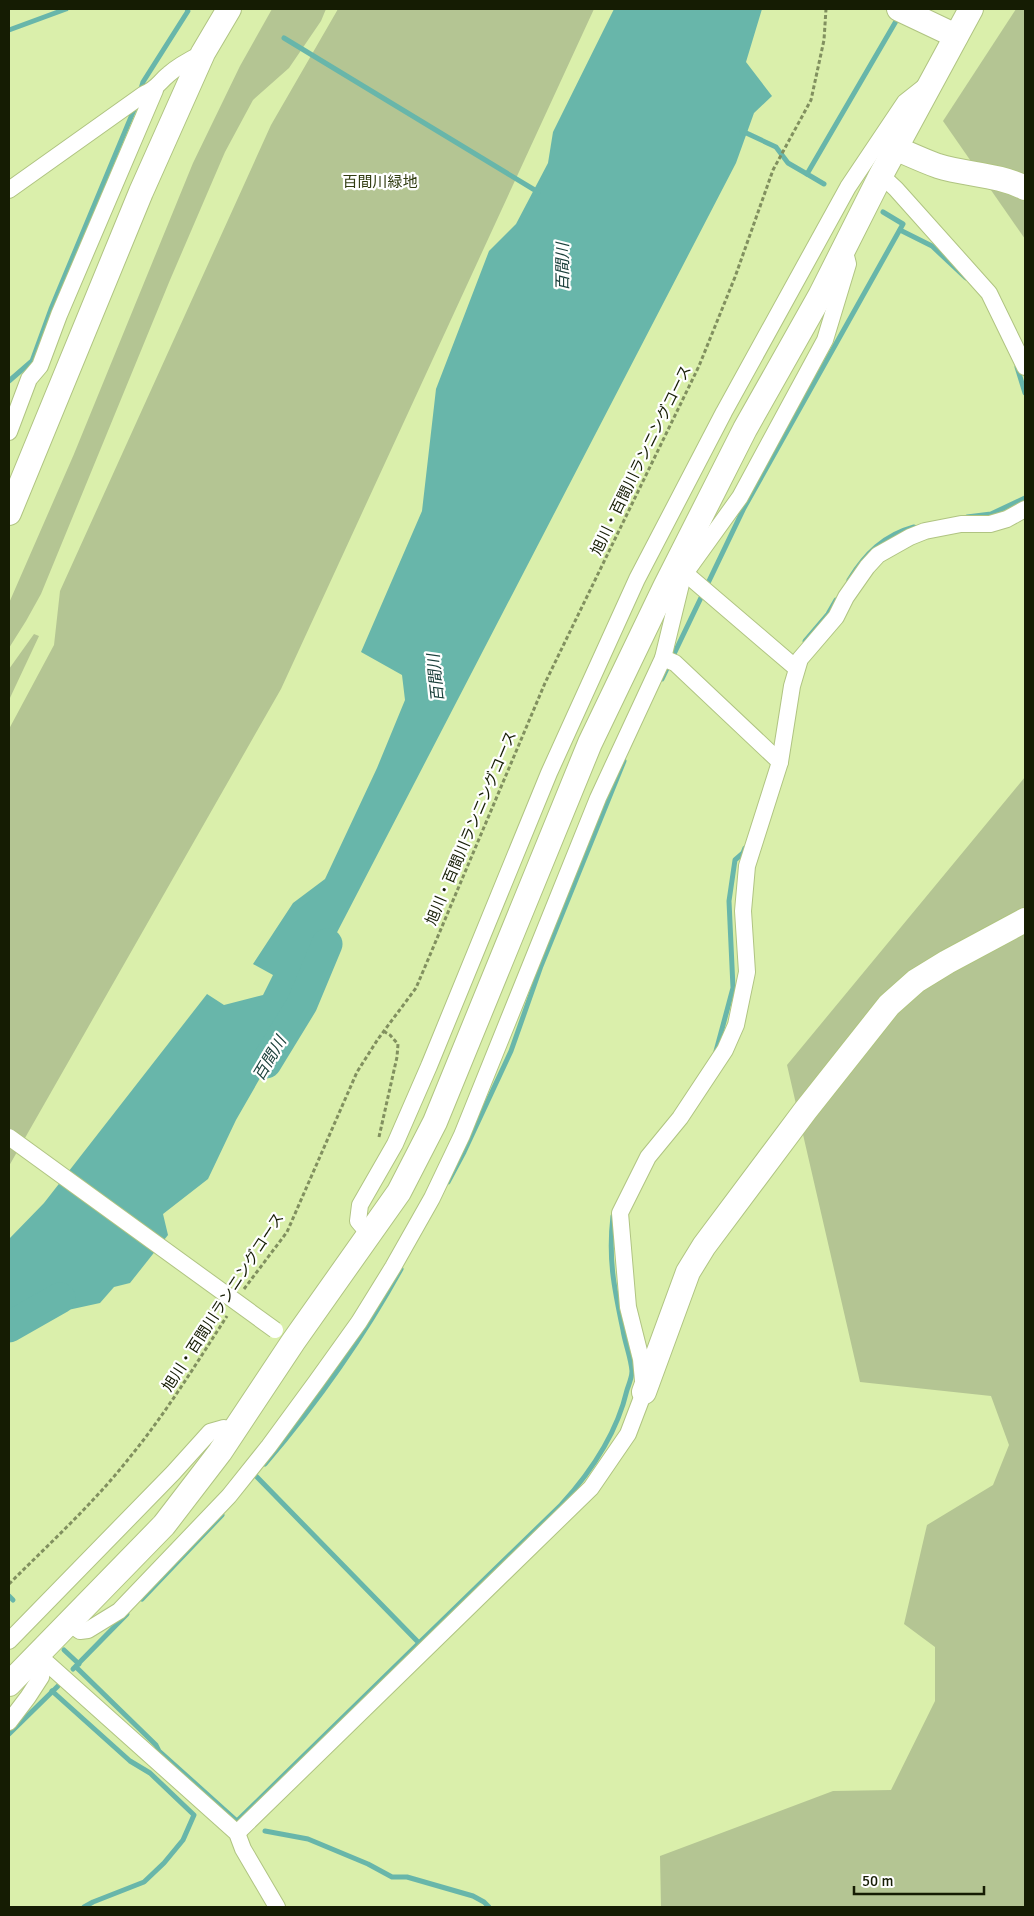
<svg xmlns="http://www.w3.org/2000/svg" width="1034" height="1916" viewBox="0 0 1034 1916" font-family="Signika,'Noto Sans JP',sans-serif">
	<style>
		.green { fill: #b4c593 }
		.water { fill: #68b6aa }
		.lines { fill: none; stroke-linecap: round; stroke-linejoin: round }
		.stream { stroke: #68b6aa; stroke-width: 5 }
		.river { stroke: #68b6aa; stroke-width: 31 }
		.street-casing { stroke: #b0c482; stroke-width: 18 }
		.secondary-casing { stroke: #b0c482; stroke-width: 26 }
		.path { stroke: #81905f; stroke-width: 3; stroke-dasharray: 4 2.5; stroke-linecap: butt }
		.street { stroke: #fff; stroke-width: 16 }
		.secondary { stroke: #fff; stroke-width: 24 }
		.street-bridge-casing { stroke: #b0c482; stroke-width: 18; stroke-linecap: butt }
		.street-bridge { stroke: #fff; stroke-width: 16 }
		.labels { text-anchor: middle; stroke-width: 4.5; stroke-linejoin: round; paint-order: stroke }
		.park-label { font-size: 15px; fill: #313c11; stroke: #fff }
		.street-label { font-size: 15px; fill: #151c03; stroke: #fff }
		.water-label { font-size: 16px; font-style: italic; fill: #1c413c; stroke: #fff }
	</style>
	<rect width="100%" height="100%" fill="#daefab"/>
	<g class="green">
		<polygon points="272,9 326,9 321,21 289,68 253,100 225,152 170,280 41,594 26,621 9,648 9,603 74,454 193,163 240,66"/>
		<polygon points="338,9 594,9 281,689 9,1166 9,729 54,645 60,591 271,125"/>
		<polygon points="1016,9 1025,9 1025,239 943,121"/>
		<polygon points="34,634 39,636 9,700 9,669"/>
		<polygon points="1025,777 1025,1907 661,1907 660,1856 833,1791 891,1790 935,1701 935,1647 904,1624 927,1525 993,1485 1009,1445 991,1396 860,1382 787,1065"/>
	</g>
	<polygon class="water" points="614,9 762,9 746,62 772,96 754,113 736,163 275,1052 236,1120 208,1179 163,1214 168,1235 130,1283 114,1287 100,1303 13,1322 9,1326 9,1239 44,1203 207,994 224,1005 263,995 273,975 253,964 293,903 325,879 377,768 405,700 402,675 361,652 422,511 436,389 489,251 516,224 548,163 553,132"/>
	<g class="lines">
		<g class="stream">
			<polyline points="9,30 66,9"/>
			<polyline points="284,38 538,192"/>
			<polyline points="140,92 143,82 188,11 187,9"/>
			<polyline points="742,131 776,147 788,163 807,174"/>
			<polyline points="824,184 807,174 899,16"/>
			<polyline points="900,230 932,246 966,278"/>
			<polyline points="1017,367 1025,393"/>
			<polyline points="9,381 32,361 51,309 136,105"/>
			<polyline points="967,517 991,514 1025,498"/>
			<path d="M849,580c16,-26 35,-45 65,-53"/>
			<polyline points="805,641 828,614 836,600"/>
			<polyline points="662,679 744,508 903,224 883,212"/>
			<polyline points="715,1055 733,988 729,901 735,860 743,853 745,848"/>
			<polyline points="448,1182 464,1152 511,1051 541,966 624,761"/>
			<path d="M265,1464c51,-60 98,-126 136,-195"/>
			<polyline points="9,1596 13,1600"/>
			<polyline points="142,1599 222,1515"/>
			<path d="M419,1643l142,-138c30,-33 56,-72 66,-115 2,-6 5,-13 5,-19 -1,-13 -7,-28 -9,-41 -9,-42 -15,-72 -10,-114"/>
			<polyline points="64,1650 79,1664"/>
			<polyline points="76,1667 156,1745 159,1751 238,1822"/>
			<polyline points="73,1669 127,1614"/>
			<polyline points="52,1691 130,1761 150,1773 194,1815 183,1840 164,1863 144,1882 93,1902 84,1907"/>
			<polyline points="9,1734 58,1686"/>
			<polyline points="237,1821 419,1643 255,1475"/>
			<polyline points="265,1831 308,1839 368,1864 392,1877 407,1877 473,1896 484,1902 489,1907"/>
		</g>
		<g class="river">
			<polyline points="266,1063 302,1004 327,944"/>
			<polyline points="9,1327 60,1298"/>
		</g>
		<defs>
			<g id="street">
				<polyline points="881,175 896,189 989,293 1025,367"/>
				<path d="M9,190l135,-96c14,-6 14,-11 25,-20 10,-9 22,-15 34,-21"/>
				<polyline points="9,432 29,379 40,366 59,315 155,90"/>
				<polyline points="678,567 796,668"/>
				<polyline points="663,658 675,663 780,762"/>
				<polyline points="369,1234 358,1221 360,1205 395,1144 429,1066 549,773 637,579 724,412 848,187 905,102 924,87"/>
				<polyline points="69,1623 80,1631 88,1630 119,1611 229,1496 269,1446 316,1382 359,1322 393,1267 432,1198 462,1135 598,798 663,658 681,584 686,572 740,497 825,340 848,264 845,252"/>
				<polyline points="9,1641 173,1473 210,1432 224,1428 234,1430"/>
				<polyline points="38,1655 237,1833 243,1849 277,1907"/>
				<polyline points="9,1722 28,1697 41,1677 44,1661"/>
				<polyline points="237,1833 591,1488 628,1434 644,1392 641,1359 628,1307 620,1213 648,1157 680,1118 725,1050 736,1025 747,972 743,911 747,866 780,762 792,686 800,659 836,617 846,597 867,567 878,555 910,537 925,531 961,524 990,524 1007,519 1025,509"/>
			</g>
			<g id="secondary">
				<polyline points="899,9 956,36"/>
				<path d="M895,148c14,6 29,13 43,18 29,9 60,8 87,22"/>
				<polyline points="9,513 141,192 203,53 229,9"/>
				<polyline points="644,1392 688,1272 704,1246 805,1111 889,1005 916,981 947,962 1025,920"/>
				<polyline points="9,1684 164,1525 220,1452 293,1342 399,1192 435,1122 590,743 665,587 745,429 820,296 881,175 971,9"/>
			</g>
		</defs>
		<use href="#street" class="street-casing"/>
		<use href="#secondary" class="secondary-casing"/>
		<g class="path">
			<polyline points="379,1137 397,1057 398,1044 390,1035 383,1031"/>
			<polyline points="244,1289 287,1232 357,1072 378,1039 416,988 545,683 699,366 735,277 773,170 811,100 824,40 826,9"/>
			<path d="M9,1584c41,-41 85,-81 121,-127 36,-44 66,-93 97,-141"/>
		</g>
		<use href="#street" class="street"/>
		<use href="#secondary" class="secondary"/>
		<defs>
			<polyline id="street-bridge" points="9,1137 275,1330"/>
		</defs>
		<use href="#street-bridge" class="street-bridge-casing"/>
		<use href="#street-bridge" class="street-bridge"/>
	</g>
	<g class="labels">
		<g class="park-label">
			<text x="380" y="187">百間川緑地</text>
		</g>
		<g class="street-label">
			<text transform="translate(641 460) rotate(-64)" y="5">旭川・百間川ランニングコース</text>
			<text transform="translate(471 828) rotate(-67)" y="5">旭川・百間川ランニングコース</text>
			<text transform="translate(223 1302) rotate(-57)" y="5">旭川・百間川ランニングコース</text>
		</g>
		<g class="water-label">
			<text transform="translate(562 267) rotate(-90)" y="6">百間川</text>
			<text transform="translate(435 678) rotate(-96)" y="6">百間川</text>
			<text transform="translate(269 1058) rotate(-59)" y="6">百間川</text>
		</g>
	</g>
	<rect width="1034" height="1916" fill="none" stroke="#151c03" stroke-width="20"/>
	<path d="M854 1886v8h130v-8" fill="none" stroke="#151c03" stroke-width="2.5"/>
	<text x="862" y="1886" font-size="15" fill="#151c03" stroke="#ffffff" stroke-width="4" paint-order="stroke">50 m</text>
</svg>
